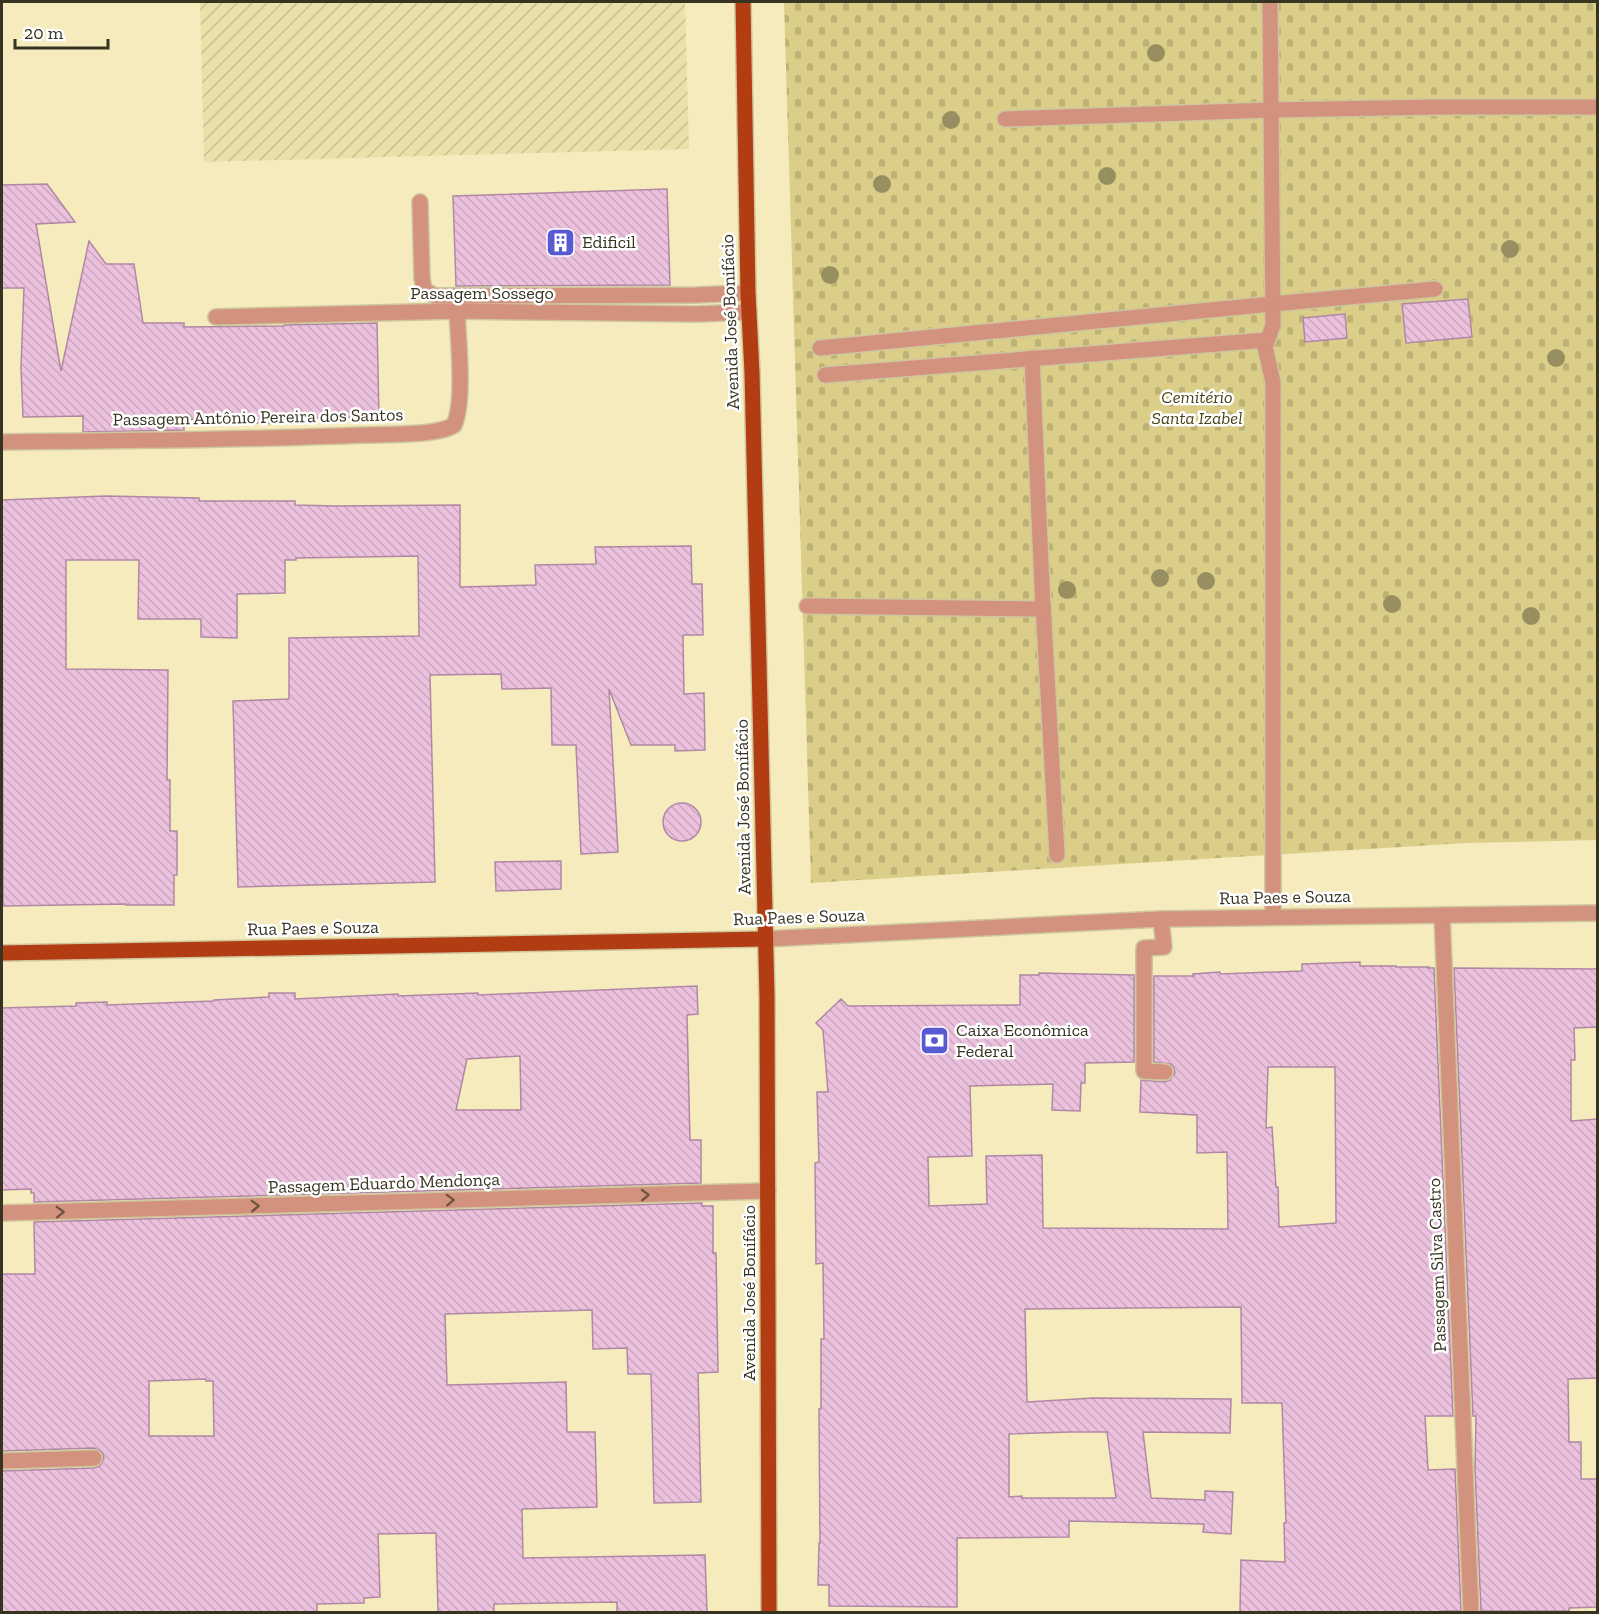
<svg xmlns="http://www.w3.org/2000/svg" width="1599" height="1614" viewBox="0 0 1599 1614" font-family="'Zilla Slab',serif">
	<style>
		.industrial { fill: url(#industrial-furrows) }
		.cemetery { fill: url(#cemetery-stones) }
		.building { fill: url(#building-back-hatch); stroke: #b088a4; stroke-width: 1.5; fill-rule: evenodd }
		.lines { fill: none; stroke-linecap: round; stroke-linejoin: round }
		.minor-casing { stroke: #cfc69e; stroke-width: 18 }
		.major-casing { stroke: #cfc69e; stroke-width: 18 }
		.minor { stroke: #d3927d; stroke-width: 15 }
		.major { stroke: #b23d12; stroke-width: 15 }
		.tree { fill: #988f61 }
		.oneway { stroke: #6d5441 }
		.labels { text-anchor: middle; stroke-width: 5; stroke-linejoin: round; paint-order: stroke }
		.poi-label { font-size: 18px; fill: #363320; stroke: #fff; text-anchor: start }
		.street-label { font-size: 18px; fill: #363320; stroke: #fff }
		.park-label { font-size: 18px; font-style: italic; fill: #4c4316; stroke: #fff }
	</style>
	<defs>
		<pattern id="industrial-furrows" width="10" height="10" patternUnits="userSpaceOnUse" patternTransform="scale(1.5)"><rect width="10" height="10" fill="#eae0a9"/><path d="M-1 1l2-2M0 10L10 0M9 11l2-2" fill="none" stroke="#c9c191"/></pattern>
		<pattern id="cemetery-stones" width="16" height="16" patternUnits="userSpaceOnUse" patternTransform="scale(1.5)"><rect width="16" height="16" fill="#dbce89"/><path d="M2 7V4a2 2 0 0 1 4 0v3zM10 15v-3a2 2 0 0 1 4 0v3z" fill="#bdb176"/></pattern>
		<pattern id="building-back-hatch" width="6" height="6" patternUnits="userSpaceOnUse" patternTransform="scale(1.5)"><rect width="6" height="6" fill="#ecc1de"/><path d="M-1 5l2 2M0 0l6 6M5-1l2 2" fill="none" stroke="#cba6be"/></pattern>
	</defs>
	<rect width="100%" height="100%" fill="#f5ebbd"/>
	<polygon class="industrial" points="200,2 685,2 689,149 204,162"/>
	<polygon class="cemetery" points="784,2 1597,2 1597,840 1466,843 811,883"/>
	<g class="building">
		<polygon points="47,184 75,222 36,224 61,371 89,241 106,264 134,264 143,323 184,323 184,327 284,326 284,325 377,323 379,417 277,418 277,424 184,419 184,430 83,432 83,416 23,417 21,368 24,288 2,288 2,185"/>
		<polygon points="667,189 670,285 456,286 453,196"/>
		<polygon points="1468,299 1472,337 1406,343 1402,304"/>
		<polygon points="1345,314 1347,338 1305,342 1303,318"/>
		<polygon points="106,496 199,498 199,501 295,501 295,505 336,506 460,505 460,587 536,585 535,565 596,564 595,547 691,546 692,584 702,584 703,635 683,635 684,694 704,693 705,750 675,751 675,745 631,745 609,689 618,852 581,854 576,745 552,745 551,688 502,689 501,674 430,675 435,882 238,887 233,701 289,699 289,638 419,636 418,556 296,558 296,560 285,560 285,593 237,594 237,638 201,637 201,619 138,619 139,560 66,560 66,669 168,670 167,780 170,780 170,831 177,831 177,875 174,875 174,905 126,905 126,904 3,906 2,500"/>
		<circle cx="682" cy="822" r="19"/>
		<polygon points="561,861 561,889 496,891 495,862"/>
		<path d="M1360,962v4h36v1h33v1h5l19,448h-28l3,54 27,-1 6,142h-20v1h-201l1,-52 44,2 -1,-39h2l-4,-120h-40l-1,-96 -216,2 2,93 66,-4 138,1 -1,34 -87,-1 8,66 54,2v-9l28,1 -2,42 -28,-2 1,-8 -135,-3v16l-112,1v69l-128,-1v-21h-11l1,-42h1l-1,-134h2v-70h3l-1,-76 -7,1 -1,-101 4,-1 -2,-70h11l-5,-62 -7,-7 25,-24 7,7 172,-1v-30h19v-2l95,2v87l-49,1v20h-4l-1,28 -28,-1 1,-26 -83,2 2,70 -44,1 1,49 58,-2 -1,-48 56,-1 1,73 185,1 -1,-77 -30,1v-38l-57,-3 1,-32 24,2 5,-2 5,-7 -1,-5 -4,-4 -16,-2v-86h40l-1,-2 27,-2v2l82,-3v-7zM1268,1067h67l1,156 -57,4 -1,-40h-2l-4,-60 -6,1zM1070,1432h37l9,66h-94v-2l-13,1v-63z"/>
		<polygon points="1454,968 1597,969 1598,1027 1574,1028 1575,1060 1571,1060 1571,1121 1598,1119 1598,1378 1568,1379 1569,1442 1581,1442 1581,1479 1598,1479 1598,1607 1569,1608 1569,1611 1481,1611 1475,1468 1476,1416 1473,1416"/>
		<path d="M697,986l1,28 -11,1 3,125h11v43l-667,19v-9h-3v-4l-29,1v-182l74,-2v-3l31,-1v3l107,-4v-1l55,-3v-4h26v6l103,-5v2l80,-3v2zM520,1056l1,54h-65l11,-51z"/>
		<path d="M702,1203v3h11v47h3l2,119 -20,1 3,129 -47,1 -3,-129h-23l-1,-26 -34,1 -1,-39 -147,4 2,71 119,-3 1,50h28l2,75 -75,2 1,49 182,-3 2,57h-90v-10l-123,2v8h-56l-2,-79 -58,1 2,63 -16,1v5l-47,1v8h-315v-141l92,-3 6,-2 4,-8 -2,-6 -8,-4 -92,3v-177h33l-1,-52zM206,1379v2h7l1,55h-65v-55z"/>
	</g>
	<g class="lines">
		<defs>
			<g id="minor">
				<polyline points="1270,2 1273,325 1265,347 1273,382 1273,916"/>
				<polyline points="1005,119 1271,110 1438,107 1598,107"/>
				<polyline points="420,202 422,278 424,290 435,296 695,295 748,293"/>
				<polyline points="216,317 457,311 697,314 749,312"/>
				<polyline points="820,348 1272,304 1435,289"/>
				<polyline points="825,375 1267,340"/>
				<path d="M2,442c120,-1 241,-2 362,-7 21,-1 74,1 90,-10 11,-23 4,-87 3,-114"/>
				<polyline points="1043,604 1057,855"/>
				<polyline points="807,606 1043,609 1032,358"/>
				<polyline points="1442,915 1471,1612"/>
				<polyline points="1161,919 1164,947 1144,948 1144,1071 1165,1072"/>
				<polyline points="765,939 1161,919 1598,913"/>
				<polyline points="2,1213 768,1191"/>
				<polyline points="2,1461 94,1458"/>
			</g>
			<g id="major">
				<polyline points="743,2 748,293 752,373 767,997 769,1612"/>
				<polyline points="2,953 765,939"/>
			</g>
		</defs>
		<use href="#minor" class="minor-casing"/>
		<use href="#major" class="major-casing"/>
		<use href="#minor" class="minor"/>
		<use href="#major" class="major"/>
	</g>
	<g class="tree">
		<circle cx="1156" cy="53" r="9"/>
		<circle cx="951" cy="120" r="9"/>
		<circle cx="1107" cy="176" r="9"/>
		<circle cx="882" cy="184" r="9"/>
		<circle cx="1510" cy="249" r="9"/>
		<circle cx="830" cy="275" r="9"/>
		<circle cx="1556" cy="358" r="9"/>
		<circle cx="1160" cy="578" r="9"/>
		<circle cx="1206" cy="581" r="9"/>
		<circle cx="1067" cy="590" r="9"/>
		<circle cx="1392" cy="604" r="9"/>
		<circle cx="1531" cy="616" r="9"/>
	</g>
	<defs><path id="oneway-chevron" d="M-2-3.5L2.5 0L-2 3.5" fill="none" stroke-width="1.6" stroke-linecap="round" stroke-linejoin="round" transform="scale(1.5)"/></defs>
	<g class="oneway">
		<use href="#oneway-chevron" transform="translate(645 1195) rotate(-2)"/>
		<use href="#oneway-chevron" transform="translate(450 1200) rotate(-2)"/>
		<use href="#oneway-chevron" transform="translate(255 1206) rotate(-2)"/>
		<use href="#oneway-chevron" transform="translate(60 1212) rotate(-2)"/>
	</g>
	<defs>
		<symbol id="building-square" viewBox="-11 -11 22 22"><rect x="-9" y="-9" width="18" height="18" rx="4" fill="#595ad1" stroke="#fff"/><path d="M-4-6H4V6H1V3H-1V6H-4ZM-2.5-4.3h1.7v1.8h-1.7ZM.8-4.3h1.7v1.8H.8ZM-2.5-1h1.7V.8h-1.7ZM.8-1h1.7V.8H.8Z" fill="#fff"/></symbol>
		<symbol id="bank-square" viewBox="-11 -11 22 22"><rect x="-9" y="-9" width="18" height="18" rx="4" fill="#595ad1" stroke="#fff"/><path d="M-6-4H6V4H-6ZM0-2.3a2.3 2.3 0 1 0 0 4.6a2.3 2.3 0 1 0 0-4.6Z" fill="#fff"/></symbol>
	</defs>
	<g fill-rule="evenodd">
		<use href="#building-square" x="544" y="226" width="33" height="33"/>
		<use href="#bank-square" x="918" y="1024" width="33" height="33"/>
	</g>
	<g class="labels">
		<g class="poi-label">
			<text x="582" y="248">Edificil</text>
			<text x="956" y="1036">Caixa Econômica<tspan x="956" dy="21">Federal</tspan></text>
		</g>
		<g class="street-label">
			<text x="482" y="299">Passagem Sossego</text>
			<text transform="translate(730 322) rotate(-92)" y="6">Avenida José Bonifácio</text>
			<text transform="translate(258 417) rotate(-1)" y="6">Passagem Antônio Pereira dos Santos</text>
			<text transform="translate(743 807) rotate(-91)" y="6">Avenida José Bonifácio</text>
			<text transform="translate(1285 897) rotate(-1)" y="6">Rua Paes e Souza</text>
			<text transform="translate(799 917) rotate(-2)" y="6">Rua Paes e Souza</text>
			<text transform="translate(313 928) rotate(-1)" y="6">Rua Paes e Souza</text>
			<text transform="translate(384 1183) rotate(-2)" y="6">Passagem Eduardo Mendonça</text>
			<text transform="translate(1437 1265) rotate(-92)" y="6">Passagem Silva Castro</text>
			<text transform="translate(749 1293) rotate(-90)" y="6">Avenida José Bonifácio</text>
		</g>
		<g class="park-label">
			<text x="1197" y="403">Cemitério<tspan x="1197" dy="21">Santa Izabel</tspan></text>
		</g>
	</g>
	<rect width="1599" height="1614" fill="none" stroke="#363320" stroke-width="6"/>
	<path d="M15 39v9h93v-9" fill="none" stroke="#363320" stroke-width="3"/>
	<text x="24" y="39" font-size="18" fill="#363320" stroke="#ffffff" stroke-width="4.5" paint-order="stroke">20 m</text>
</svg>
